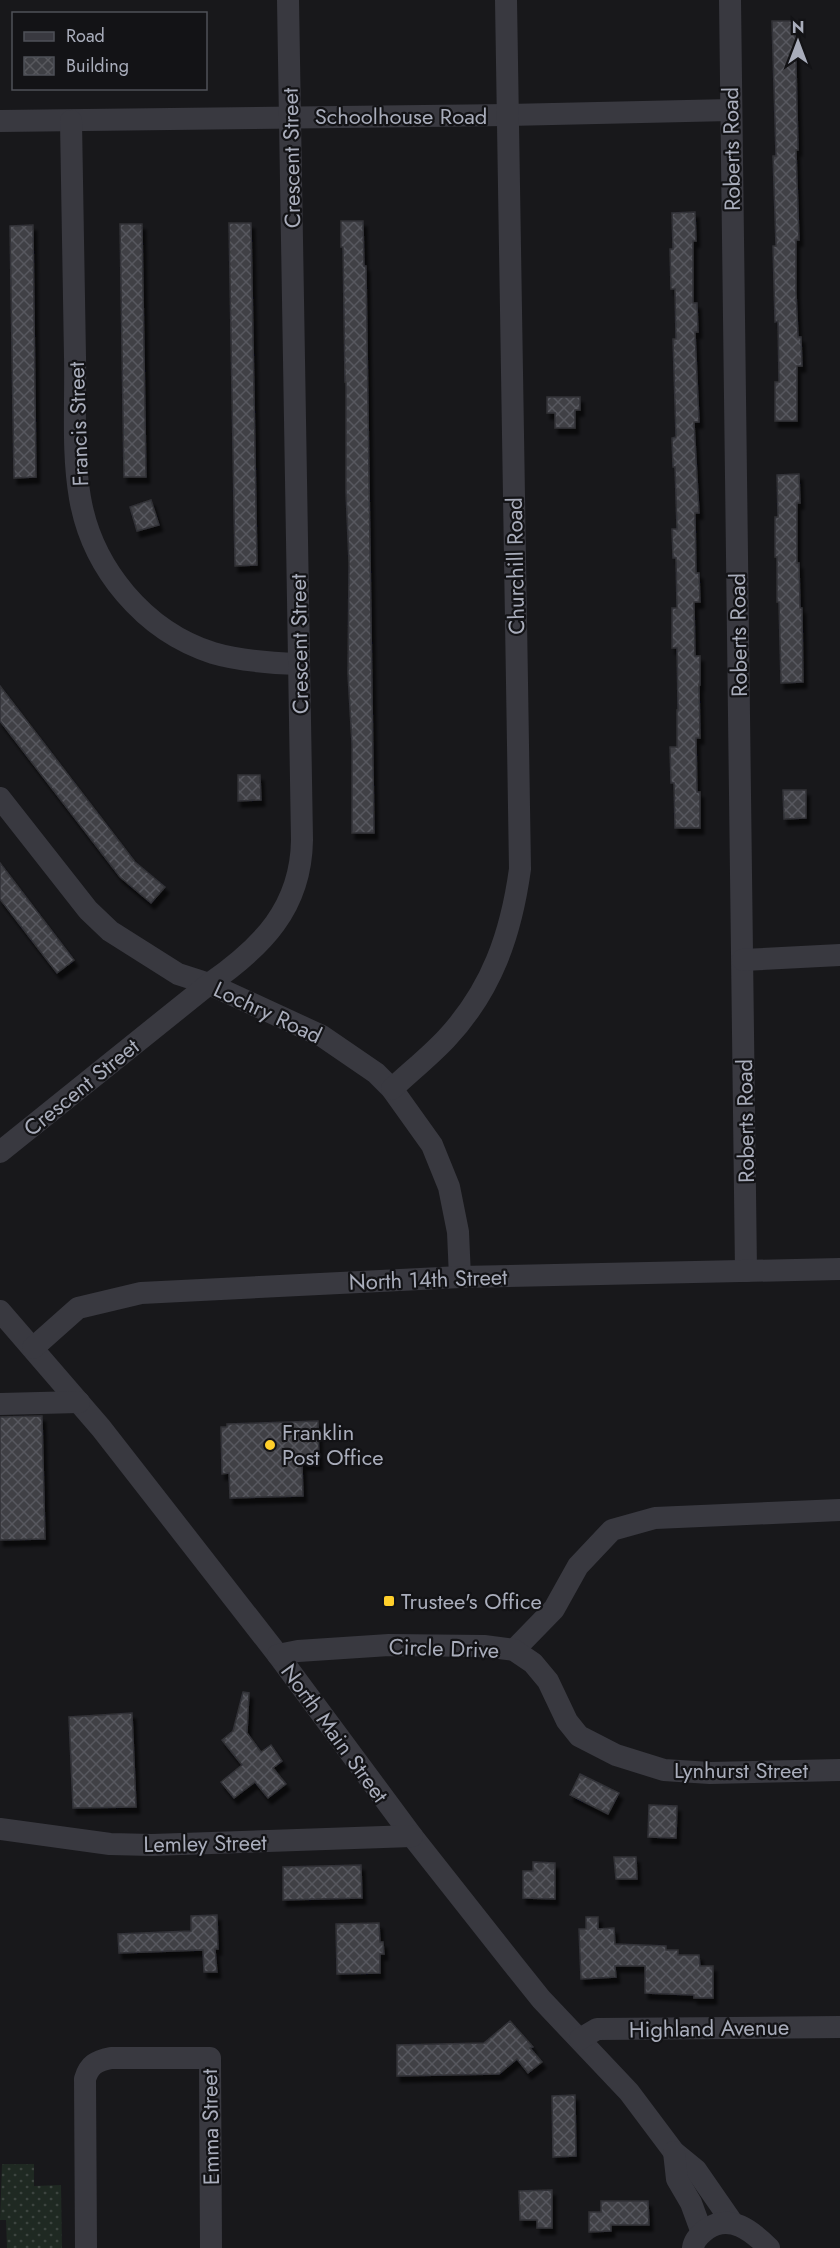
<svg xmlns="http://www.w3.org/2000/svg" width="840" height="2248" viewBox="0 0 840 2248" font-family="Jost,sans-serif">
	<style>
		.park { fill: url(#park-dots) }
		.building { fill: url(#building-cross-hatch); stroke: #323237; stroke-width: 1.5; filter: url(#shadow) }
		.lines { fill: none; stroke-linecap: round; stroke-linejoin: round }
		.minor { stroke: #393940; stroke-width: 22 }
		.poi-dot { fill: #ffcf2b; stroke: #131316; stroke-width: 2 }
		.labels { text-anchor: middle; stroke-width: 4.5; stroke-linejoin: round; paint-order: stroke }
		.street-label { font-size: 22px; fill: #a9adbb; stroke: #131316 }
		.poi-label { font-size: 22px; fill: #a9adbb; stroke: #131316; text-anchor: start }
	</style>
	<defs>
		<pattern id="park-dots" width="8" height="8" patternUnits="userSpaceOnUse" patternTransform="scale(1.5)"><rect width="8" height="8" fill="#1f2922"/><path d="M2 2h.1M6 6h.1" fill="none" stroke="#3d4540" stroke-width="1.8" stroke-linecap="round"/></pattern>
		<pattern id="building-cross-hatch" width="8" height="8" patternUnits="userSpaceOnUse" patternTransform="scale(1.5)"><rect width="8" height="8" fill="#3f4045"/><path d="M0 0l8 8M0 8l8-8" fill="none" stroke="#58595e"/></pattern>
		<filter id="shadow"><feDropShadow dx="3.5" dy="6" stdDeviation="1.5" flood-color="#0009"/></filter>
	</defs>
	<rect width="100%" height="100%" fill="#18181b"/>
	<polygon class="park" points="2,2164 34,2164 34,2186 61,2185 62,2248 7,2248 6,2220 0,2220"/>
	<g class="building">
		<polygon points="772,21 795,21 798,150 796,150 799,240 796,240 796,292 798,337 801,337 802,366 797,366 797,421 775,421 775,382 779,382 778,321 775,322 774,285 773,246 776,246 773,156 776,156"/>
		<polygon points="695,212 696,241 693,241 693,303 697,303 698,332 695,332 699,422 694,422 699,513 695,513 696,573 699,573 700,602 694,602 695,656 700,656 700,685 699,685 700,738 696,738 697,792 700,792 700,828 675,828 674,783 671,783 670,747 677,747 677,710 678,710 677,648 672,648 672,608 677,608 676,558 673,558 672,529 677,529 675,467 673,467 672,438 676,437 673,339 676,339 675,289 671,289 670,249 673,249 672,213"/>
		<polygon points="341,221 363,221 364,266 366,266 374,833 352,833 352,744 348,674 349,563 346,492 346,382 345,382 343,247 341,247"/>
		<polygon points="229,223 251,223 257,565 235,566"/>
		<polygon points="120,224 142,224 146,477 124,477"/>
		<polygon points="33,225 36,477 14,478 10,226"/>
		<polygon points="547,397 580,397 580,410 575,410 575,428 555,428 555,413 547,413"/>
		<polygon points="799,474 800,503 797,503 797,563 799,563 800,608 802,608 803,682 781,683 779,602 777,602 777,557 775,557 775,517 778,517 777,475"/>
		<polygon points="151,500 159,525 137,531 130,507"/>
		<polygon points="0,686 135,862 165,887 151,903 120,877 0,721"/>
		<polygon points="238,775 260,775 261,800 238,801"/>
		<polygon points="783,790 806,790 806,818 784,819"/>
		<polygon points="0,863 74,960 57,973 0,899"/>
		<polygon points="42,1416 45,1539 0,1540 0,1417"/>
		<polygon points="318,1421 319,1464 302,1464 303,1496 230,1498 229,1473 222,1474 221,1427 227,1427 227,1424"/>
		<polygon points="243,1692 249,1693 247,1733 261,1752 271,1745 282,1761 273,1768 286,1784 268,1798 255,1782 234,1798 221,1782 242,1765 222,1740 233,1731"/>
		<polygon points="132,1713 136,1807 73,1808 69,1717"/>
		<polygon points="580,1774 619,1793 608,1814 570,1795"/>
		<polygon points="649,1805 677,1806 676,1838 648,1837"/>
		<polygon points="614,1857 636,1857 637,1879 616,1879"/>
		<polygon points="533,1862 555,1863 555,1899 523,1898 523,1871 533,1871"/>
		<polygon points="361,1865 362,1898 283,1900 283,1867"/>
		<polygon points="217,1915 218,1949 215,1949 217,1972 204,1972 203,1950 119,1953 118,1934 191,1931 191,1916"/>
		<polygon points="586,1917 598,1917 598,1929 614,1928 615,1944 666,1946 666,1950 678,1950 678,1955 699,1955 700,1966 713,1966 713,1998 694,1998 694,1995 645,1993 645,1966 615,1966 616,1977 581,1979 579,1929 586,1929"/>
		<polygon points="379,1923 380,1942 383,1942 384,1954 380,1954 380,1973 337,1974 336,1924"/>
		<polygon points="510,2021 533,2047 530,2048 542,2062 528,2073 517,2059 499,2074 397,2076 397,2045 484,2043"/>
		<polygon points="575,2095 576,2156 553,2157 552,2096"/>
		<polygon points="552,2190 552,2228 537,2228 537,2220 520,2220 519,2191"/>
		<polygon points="601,2201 648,2201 649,2225 611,2225 611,2231 589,2232 589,2212 601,2212"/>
	</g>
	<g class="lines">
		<g class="minor">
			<polyline points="730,0 746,1271"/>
			<polyline points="0,121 508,115 731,110"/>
			<path d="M71,121c1,79 3,158 4,236 1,47 -3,95 5,141 12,70 64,133 133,155 27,8 57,10 85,11"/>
			<polyline points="0,798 88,910 110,931 178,974 209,984 322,1036 376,1073 392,1089 432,1145 449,1187 458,1232 460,1277"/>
			<polyline points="743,960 840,955"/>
			<path d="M392,1089c18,-17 37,-32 54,-50 46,-49 65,-105 74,-170l-14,-869"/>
			<path d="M0,1152l209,-168c53,-37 92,-76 93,-144l-14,-840"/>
			<polyline points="0,1311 101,1428 278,1655 412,1836 513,1964 541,1999 629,2092 674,2152 696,2170 732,2222"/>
			<polyline points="33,1348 78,1308 141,1293 460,1277 840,1269"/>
			<polyline points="0,1404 79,1402"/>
			<polyline points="514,1650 554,1609 578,1566 612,1530 655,1518 840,1510"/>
			<polyline points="278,1655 298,1651 389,1645 484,1646 514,1650 533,1663 548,1681 567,1721 579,1736 616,1755 664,1770 710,1773 840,1770"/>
			<polyline points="0,1829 110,1844 152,1845 412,1836"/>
			<polyline points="580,2039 597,2029 840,2027"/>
			<polyline points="674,2152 677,2179 691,2203 702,2233"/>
			<path d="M86,2248l-1,-169c4,-14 11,-18 26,-21h99l1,190"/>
			<path d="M693,2248c1,-8 7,-14 14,-19 23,-16 45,2 62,19"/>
		</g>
	</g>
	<g class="poi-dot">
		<circle cx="270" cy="1445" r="6"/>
		<rect x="383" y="1595" width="12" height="12" rx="3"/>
	</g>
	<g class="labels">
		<g class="street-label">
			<text x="401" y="124">Schoolhouse Road</text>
			<text transform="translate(731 149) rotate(-91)" y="8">Roberts Road</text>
			<text transform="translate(291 158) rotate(-91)" y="8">Crescent Street</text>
			<text transform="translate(78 424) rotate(-92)" y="8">Francis Street</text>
			<text transform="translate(515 566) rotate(-91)" y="8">Churchill Road</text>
			<text transform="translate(738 635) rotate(-91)" y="8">Roberts Road</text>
			<text transform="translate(299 644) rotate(-91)" y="8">Crescent Street</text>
			<text transform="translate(268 1012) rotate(25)" y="8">Lochry Road</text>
			<text transform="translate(81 1087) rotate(-39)" y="8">Crescent Street</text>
			<text transform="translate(745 1121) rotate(-91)" y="8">Roberts Road</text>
			<text transform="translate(428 1279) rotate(-2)" y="8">North 14th Street</text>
			<text transform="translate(444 1648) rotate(2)" y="8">Circle Drive</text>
			<text transform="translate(335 1733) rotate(54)" y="8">North Main Street</text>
			<text x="741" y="1778">Lynhurst Street</text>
			<text transform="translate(205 1843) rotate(-1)" y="8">Lemley Street</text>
			<text transform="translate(709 2028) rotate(-1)" y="8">Highland Avenue</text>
			<text transform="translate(210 2127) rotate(-91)" y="8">Emma Street</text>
		</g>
		<g class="poi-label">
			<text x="282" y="1440">Franklin<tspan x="282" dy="25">Post Office</tspan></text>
			<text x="401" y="1609">Trustee's Office</text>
		</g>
	</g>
	<rect x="12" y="12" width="195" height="78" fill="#131316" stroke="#4f5158" stroke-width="1.5"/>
	<rect x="24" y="32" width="30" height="9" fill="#393940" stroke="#4f5158" stroke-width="1.5"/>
	<text x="66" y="42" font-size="18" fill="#a9adbb">Road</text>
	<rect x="24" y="57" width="30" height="18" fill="url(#building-cross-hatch)" stroke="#4f5158" stroke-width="1.5"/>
	<text x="66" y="72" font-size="18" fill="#a9adbb">Building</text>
	<g transform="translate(798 42)" stroke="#131316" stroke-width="4.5" paint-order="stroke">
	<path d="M0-4.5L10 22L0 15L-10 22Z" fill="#a9adbb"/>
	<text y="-9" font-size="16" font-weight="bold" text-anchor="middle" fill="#a9adbb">N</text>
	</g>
</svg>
